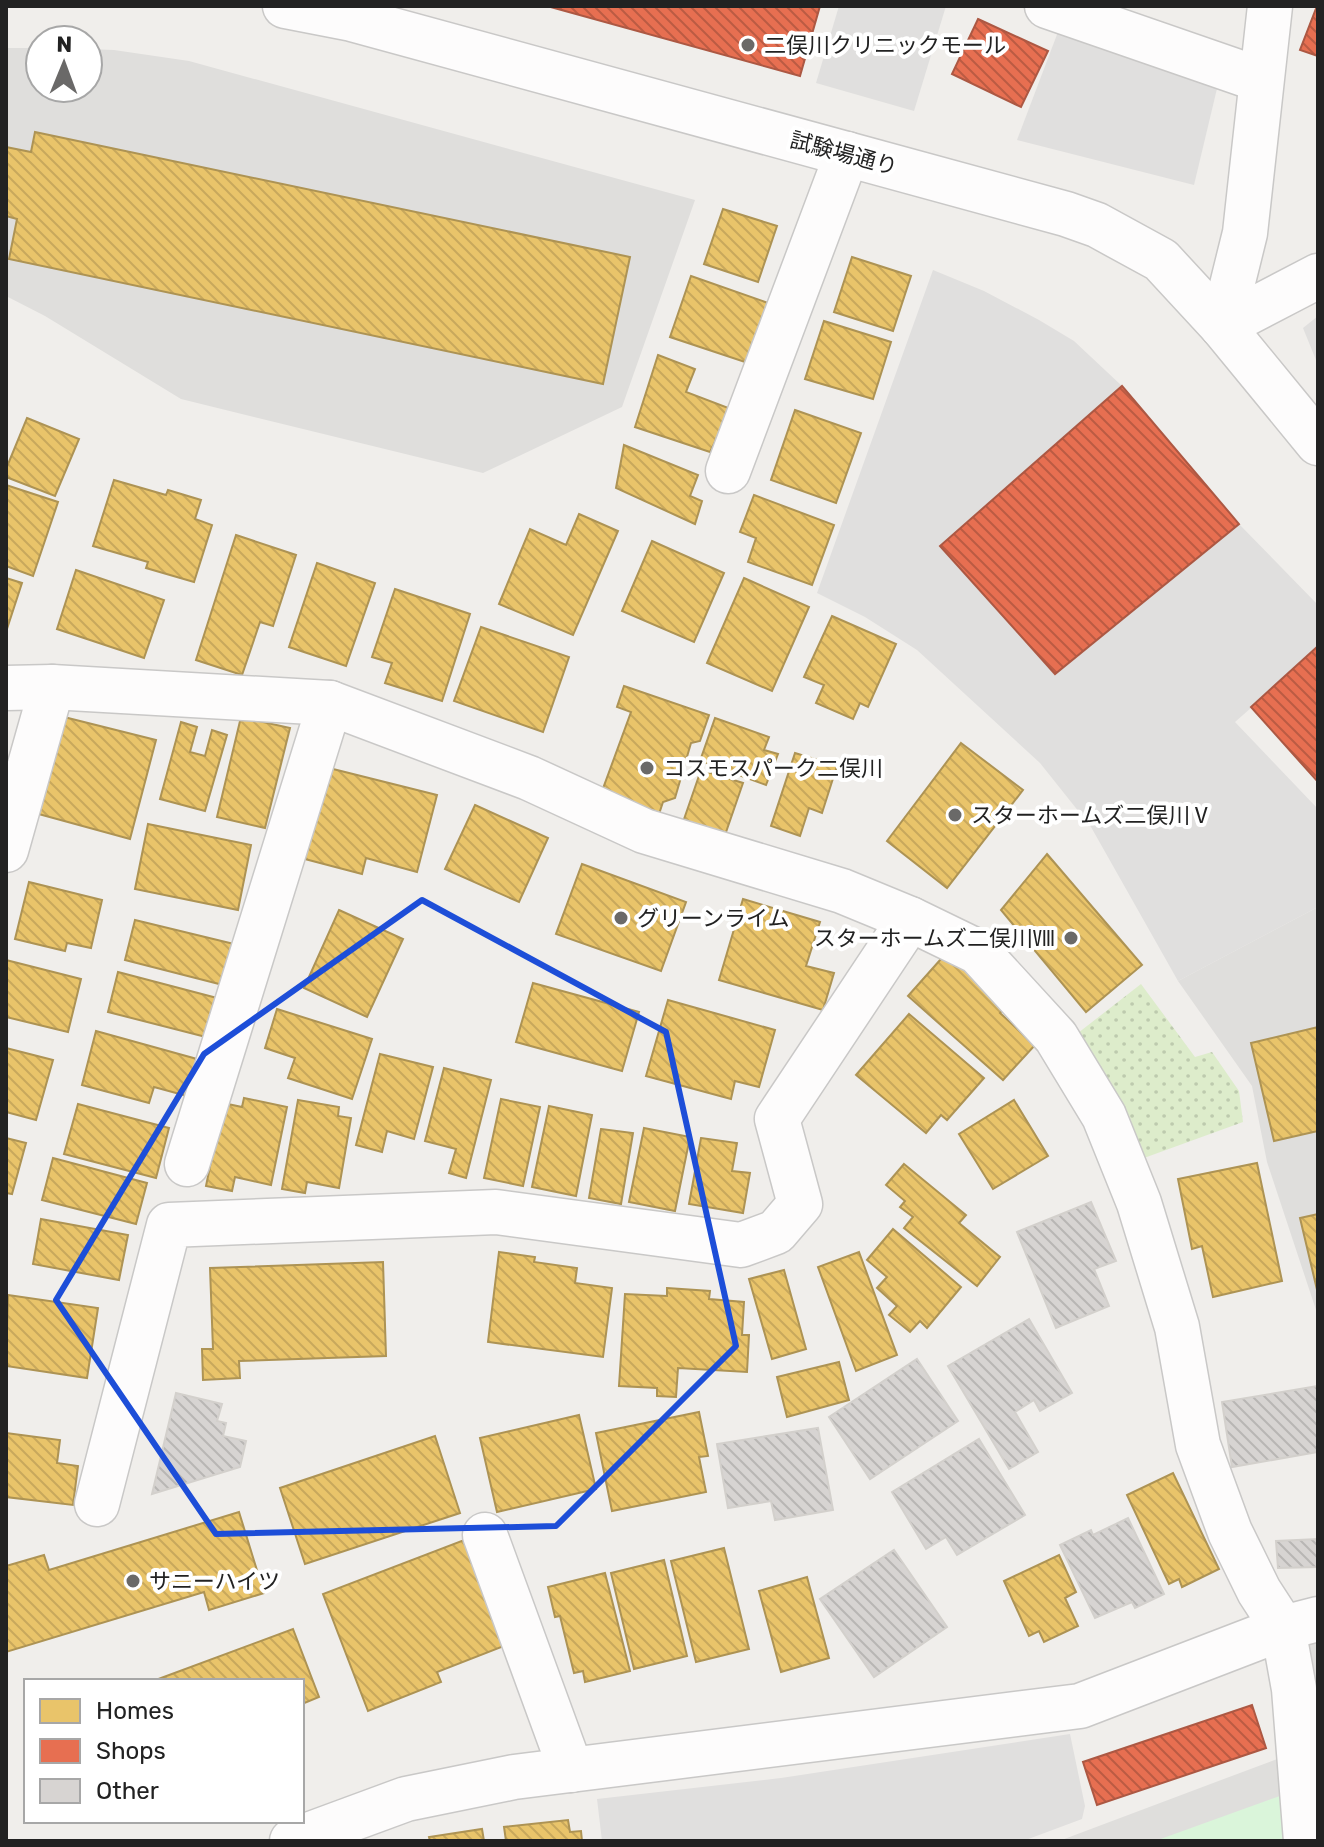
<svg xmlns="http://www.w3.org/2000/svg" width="1324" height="1847" viewBox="0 0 1324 1847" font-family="Rubik,'Noto Sans JP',sans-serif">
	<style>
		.residential { fill: #dfdedc }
		.grass { fill: url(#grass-dots) }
		.park { fill: #daf5da }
		.parking { fill: #e0dfde }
		.homes { fill: url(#homes-back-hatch); stroke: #ad9354; stroke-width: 2 }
		.shops { fill: url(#shops-back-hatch); stroke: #ac5843; stroke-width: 2 }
		.building { fill: url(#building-back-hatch); stroke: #d3d0cc; stroke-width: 2 }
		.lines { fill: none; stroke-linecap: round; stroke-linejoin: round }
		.minor-casing { stroke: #c9c8c7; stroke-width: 47 }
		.minor { stroke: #fdfcfc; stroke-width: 44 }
		.marked { fill: none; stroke: #1d4ed8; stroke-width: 6; stroke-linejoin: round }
		.poi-dot { fill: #6a6968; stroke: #fff; stroke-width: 3 }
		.labels { text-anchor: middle; stroke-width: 8; stroke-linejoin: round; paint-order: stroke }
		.poi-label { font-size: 22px; fill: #222; stroke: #fff; text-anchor: start }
		.street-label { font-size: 22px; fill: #222; stroke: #fff }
	</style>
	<defs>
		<pattern id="grass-dots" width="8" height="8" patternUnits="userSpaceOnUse" patternTransform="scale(2)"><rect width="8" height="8" fill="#ddeccb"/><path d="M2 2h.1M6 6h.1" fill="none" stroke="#bdcaae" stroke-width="1.8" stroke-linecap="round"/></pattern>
		<pattern id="homes-back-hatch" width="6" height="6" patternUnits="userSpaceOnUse" patternTransform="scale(2)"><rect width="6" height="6" fill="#e9c46a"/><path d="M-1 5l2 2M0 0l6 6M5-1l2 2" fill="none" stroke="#c8a85c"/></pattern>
		<pattern id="shops-back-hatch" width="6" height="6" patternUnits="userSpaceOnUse" patternTransform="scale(2)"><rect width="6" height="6" fill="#e76f51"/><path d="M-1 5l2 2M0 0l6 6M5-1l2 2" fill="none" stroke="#bb5b43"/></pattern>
		<pattern id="building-back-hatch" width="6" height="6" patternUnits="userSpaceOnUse" patternTransform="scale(2)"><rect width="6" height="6" fill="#d7d4d2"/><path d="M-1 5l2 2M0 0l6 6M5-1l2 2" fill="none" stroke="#b8b6b4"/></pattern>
	</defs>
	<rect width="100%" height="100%" fill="#f0eeeb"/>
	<g class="residential">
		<polygon points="6,48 40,48 40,88 88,88 88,49 114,50 189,61 695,200 622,407 483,473 181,399 45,316 6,296"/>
		<polygon points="1318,907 1318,1316 1267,1162 1252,1086 1178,981"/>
		<polygon points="1318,1639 1318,1841 1059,1841 1277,1759 1272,1655"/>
	</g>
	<polygon class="grass" points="1141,984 1195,1057 1212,1052 1239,1091 1243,1122 1144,1158 1078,1033"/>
	<polygon class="park" points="1291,1792 1294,1841 1155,1841"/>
	<g class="parking">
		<polygon points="839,6 946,6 914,111 816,83"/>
		<polygon points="1061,24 1220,76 1194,185 1017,140"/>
		<polygon points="933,270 984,291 1039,320 1074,341 1122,386 940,546 1055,674 1239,524 1318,605 1318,649 1235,722 1318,809 1318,907 1178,981 1091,827 1040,763 917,650 865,617 817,593"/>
		<polygon points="1318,316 1318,365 1303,328"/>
		<polygon points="1070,1734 1085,1806 1082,1819 1023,1841 602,1841 597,1799 781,1778"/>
	</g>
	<g class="homes">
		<polygon points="35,132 630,257 603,384 9,259 17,219 6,216 6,147 31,152"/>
		<polygon points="723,209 777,226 758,282 704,264"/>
		<polygon points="852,257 911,276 893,331 834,312"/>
		<polygon points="691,276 771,304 751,364 670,337"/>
		<polygon points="824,321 891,342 873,399 805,379"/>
		<polygon points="658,355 695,369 686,392 731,409 710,452 635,427"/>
		<polygon points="795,410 861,433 836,503 771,480"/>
		<polygon points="27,418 79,439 55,496 6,477 6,469"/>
		<polygon points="624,445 698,475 690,496 702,501 695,524 616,488"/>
		<polygon points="114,480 166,495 168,490 201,500 195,519 212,525 194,582 146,568 148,562 93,546"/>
		<polygon points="6,485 58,502 33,576 6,566"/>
		<polygon points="754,495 834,525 812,585 748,562 756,538 740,532"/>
		<polygon points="579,514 618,531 573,635 499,604 530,529 566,545"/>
		<polygon points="236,535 296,555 273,626 260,622 242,675 196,660"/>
		<polygon points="652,541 724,573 694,642 622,611"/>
		<polygon points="317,563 375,583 346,666 289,647"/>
		<polygon points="76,570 164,600 144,658 57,629"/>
		<polygon points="6,578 22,583 6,632"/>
		<polygon points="744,578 809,607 772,691 707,663"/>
		<polygon points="395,589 470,614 442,701 385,683 392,663 372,657"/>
		<polygon points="832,616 896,644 868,707 860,703 853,719 816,703 824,685 804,677"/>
		<polygon points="481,627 569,657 543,732 454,701"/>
		<polygon points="624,686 709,715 700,741 691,743 675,798 663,802 659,814 601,794 631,712 617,707"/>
		<polygon points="60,716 156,740 130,839 35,813"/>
		<polygon points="241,717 290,728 265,828 217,817"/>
		<polygon points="715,718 769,737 764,750 778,754 766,785 700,761"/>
		<polygon points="181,722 197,727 190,752 205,756 212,730 227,735 205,811 160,799"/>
		<polygon points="961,743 1023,790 947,888 887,841"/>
		<polygon points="795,753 837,766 822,813 809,808 800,836 771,826"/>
		<polygon points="325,767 437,795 417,872 366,858 362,874 301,858"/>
		<polygon points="701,770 743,783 725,835 683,822"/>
		<polygon points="475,805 548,838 519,902 445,869"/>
		<polygon points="148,824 251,845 238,910 135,889"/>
		<polygon points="1047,854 1142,965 1086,1012 1001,910"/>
		<polygon points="582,864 686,902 661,971 556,934"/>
		<polygon points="29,882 102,900 91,948 67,943 65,951 15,939"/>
		<polygon points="743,899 820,922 806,966 834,973 823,1010 719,980"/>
		<polygon points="339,910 403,939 367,1017 304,988"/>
		<polygon points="135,920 234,944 223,985 125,960"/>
		<polygon points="949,950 1009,1003 1000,1013 1035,1045 1003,1080 908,996"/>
		<polygon points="6,960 81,979 68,1032 6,1017"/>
		<polygon points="118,972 217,998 206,1037 108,1012"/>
		<polygon points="533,983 639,1012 622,1071 516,1042"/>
		<polygon points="668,1000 775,1030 759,1087 735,1081 731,1099 646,1076"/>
		<polygon points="277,1009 372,1039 352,1099 288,1078 295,1058 265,1048"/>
		<polygon points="909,1014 984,1078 947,1120 941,1115 926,1133 856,1075"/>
		<polygon points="1318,1027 1318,1131 1274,1141 1251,1043"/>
		<polygon points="96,1031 197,1059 187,1096 154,1087 149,1103 82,1085"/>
		<polygon points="6,1048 53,1060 36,1120 6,1112"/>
		<polygon points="380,1054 433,1067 414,1139 387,1131 382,1152 356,1145"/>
		<polygon points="444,1068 491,1080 466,1178 449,1173 456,1149 425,1141"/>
		<polygon points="244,1098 287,1107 271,1185 235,1177 232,1191 206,1186 223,1103 242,1107"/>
		<polygon points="501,1099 540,1107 523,1186 484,1178"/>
		<polygon points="298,1100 339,1107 338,1116 351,1118 339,1188 307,1182 305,1193 282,1189"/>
		<polygon points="1014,1100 1048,1156 993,1189 959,1134"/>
		<polygon points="78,1104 169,1128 156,1178 64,1154"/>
		<polygon points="549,1106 592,1115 576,1196 532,1187"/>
		<polygon points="644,1128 690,1137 675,1211 629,1202"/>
		<polygon points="601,1129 633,1133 621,1204 589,1198"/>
		<polygon points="6,1138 26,1143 12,1194 6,1193"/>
		<polygon points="701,1138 737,1143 732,1171 750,1173 743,1213 689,1204"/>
		<polygon points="53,1158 147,1183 136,1224 42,1200"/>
		<polygon points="1257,1163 1282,1281 1213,1297 1202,1246 1192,1249 1178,1179"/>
		<polygon points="904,1164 966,1215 959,1223 1000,1257 977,1286 904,1228 913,1217 900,1207 905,1201 886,1185"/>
		<polygon points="1318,1214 1318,1294 1300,1218"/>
		<polygon points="41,1219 128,1235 119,1280 33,1264"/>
		<polygon points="893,1229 961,1287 927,1328 920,1321 910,1332 889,1315 897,1306 877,1288 887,1277 867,1260"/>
		<polygon points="499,1252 535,1257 534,1262 577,1268 575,1283 612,1288 603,1357 488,1342"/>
		<polygon points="859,1252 897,1355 856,1371 818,1267"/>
		<polygon points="383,1262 386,1356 239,1361 240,1378 203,1380 202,1349 213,1349 210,1268"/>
		<polygon points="784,1270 806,1349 772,1359 749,1279"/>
		<polygon points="667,1288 710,1291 709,1299 744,1302 742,1335 749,1335 747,1372 678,1368 676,1397 657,1396 657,1388 619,1386 625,1294 667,1296"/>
		<polygon points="8,1295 98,1308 87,1378 6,1366"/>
		<polygon points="839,1362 849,1400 787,1417 777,1377"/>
		<polygon points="699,1412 708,1456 699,1457 706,1492 612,1511 596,1433"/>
		<polygon points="579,1415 596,1489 497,1512 480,1438"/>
		<polygon points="6,1433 60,1440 57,1463 78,1466 73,1505 6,1497"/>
		<polygon points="435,1436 460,1513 305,1564 280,1488"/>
		<polygon points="1173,1473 1219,1569 1182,1587 1179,1579 1169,1584 1127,1495"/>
		<polygon points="239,1512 264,1593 209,1610 204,1592 6,1652 6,1566 44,1555 49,1570"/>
		<polygon points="472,1537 504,1646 437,1672 441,1682 368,1711 323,1594"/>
		<polygon points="724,1548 749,1649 696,1662 671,1561"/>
		<polygon points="1059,1555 1076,1592 1065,1598 1078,1626 1044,1642 1039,1631 1029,1636 1004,1581"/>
		<polygon points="664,1560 687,1656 634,1669 611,1573"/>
		<polygon points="605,1573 630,1671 585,1682 583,1671 574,1673 560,1616 555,1617 548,1587"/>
		<polygon points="807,1577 829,1658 781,1672 759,1591"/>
		<polygon points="293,1629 319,1697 302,1704 302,1681 153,1681"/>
		<polygon points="568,1820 570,1832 581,1831 582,1841 506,1841 504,1827"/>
		<polygon points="482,1829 484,1841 430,1841 429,1837"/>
	</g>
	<g class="shops">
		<polygon points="547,6 820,6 800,76"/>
		<polygon points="1317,6 1318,6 1318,56 1300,50"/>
		<polygon points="978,19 1048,51 1021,107 952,74"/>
		<polygon points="1122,386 1239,524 1055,674 940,546"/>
		<polygon points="1318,646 1318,782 1251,707"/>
		<polygon points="1252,1705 1266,1748 1097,1805 1083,1762"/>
	</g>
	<g class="building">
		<polygon points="1091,1202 1116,1261 1094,1269 1109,1306 1056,1328 1017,1232"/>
		<polygon points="1029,1319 1072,1393 1040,1411 1034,1400 1015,1412 1038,1452 1009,1469 948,1366"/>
		<polygon points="917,1359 958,1421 870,1479 829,1417"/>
		<polygon points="1318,1386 1318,1452 1232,1467 1222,1402"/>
		<polygon points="176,1393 222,1404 217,1421 226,1423 223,1436 246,1441 240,1467 152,1494"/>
		<polygon points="818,1428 833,1510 775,1520 771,1501 728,1508 717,1444"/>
		<polygon points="979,1439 1025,1515 957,1555 946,1537 926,1549 892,1492"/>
		<polygon points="1128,1518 1164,1594 1135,1608 1132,1602 1095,1618 1060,1545 1091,1530 1093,1535"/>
		<polygon points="1318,1539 1318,1567 1278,1568 1276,1541"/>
		<polygon points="894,1550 947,1627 874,1677 820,1599"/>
	</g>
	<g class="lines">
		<defs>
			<g id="minor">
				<polyline points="285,6 352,19 1066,214 1097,225 1161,260 1222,326 1318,443"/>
				<polyline points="1047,6 1261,80"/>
				<polyline points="1222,326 1245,233 1270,6"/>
				<polyline points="1222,326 1318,276"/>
				<polyline points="728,471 847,154"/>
				<polyline points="6,688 52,687 330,703 529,778 644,831 842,891 910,919 978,952 1056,1037 1104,1116 1139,1203 1177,1327 1198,1445 1230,1532 1259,1591 1283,1628 1294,1689 1306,1841"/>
				<polyline points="6,850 52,687"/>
				<polyline points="187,1164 330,703"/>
				<polyline points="97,1504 169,1225 496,1212 741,1245 776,1232 800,1204 777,1119 910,919"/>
				<polyline points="485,1535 571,1770"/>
				<polyline points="292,1841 406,1799 514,1777 1080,1706 1283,1628 1318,1619"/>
			</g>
		</defs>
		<use href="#minor" class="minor-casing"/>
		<use href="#minor" class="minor"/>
	</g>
	<path class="marked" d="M422,900l244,132 70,314 -180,180 -340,8 -160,-234 148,-246z"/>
	<g class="poi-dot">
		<circle cx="748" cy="45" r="8"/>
		<circle cx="647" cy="768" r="8"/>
		<circle cx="955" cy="815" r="8"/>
		<circle cx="621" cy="918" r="8"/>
		<circle cx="1071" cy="938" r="8"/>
		<circle cx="133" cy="1581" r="8"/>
	</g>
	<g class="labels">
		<g class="poi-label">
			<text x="764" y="53">二俣川クリニックモール</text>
			<text x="663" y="776">コスモスパーク二俣川</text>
			<text x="971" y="823">スターホームズ二俣川Ⅴ</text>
			<text x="637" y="926">グリーンライム</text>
			<text x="1055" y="946" text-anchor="end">スターホームズ二俣川Ⅷ</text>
			<text x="149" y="1589">サニーハイツ</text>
		</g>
		<g class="street-label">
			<text transform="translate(844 153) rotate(15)" y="8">試験場通り</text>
		</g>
	</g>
	<rect width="1324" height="1847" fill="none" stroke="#222222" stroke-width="16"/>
	<rect x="24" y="1679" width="280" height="144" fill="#ffffff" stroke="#a7a7a7" stroke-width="2"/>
	<rect x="40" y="1699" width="40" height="24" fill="#e9c46a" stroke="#a7a7a7" stroke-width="2"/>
	<text x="96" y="1719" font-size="24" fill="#222222">Homes</text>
	<rect x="40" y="1739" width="40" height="24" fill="#e76f51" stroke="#a7a7a7" stroke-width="2"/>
	<text x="96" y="1759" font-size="24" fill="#222222">Shops</text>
	<rect x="40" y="1779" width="40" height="24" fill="#d7d4d2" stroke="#a7a7a7" stroke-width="2"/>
	<text x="96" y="1799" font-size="24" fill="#222222">Other</text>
	<g transform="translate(64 64) rotate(1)"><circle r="38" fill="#ffffff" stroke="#a7a7a7" stroke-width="2"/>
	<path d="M0-6L14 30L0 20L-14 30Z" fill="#6a6968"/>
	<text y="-12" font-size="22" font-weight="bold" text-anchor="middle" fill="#222222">N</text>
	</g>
</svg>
